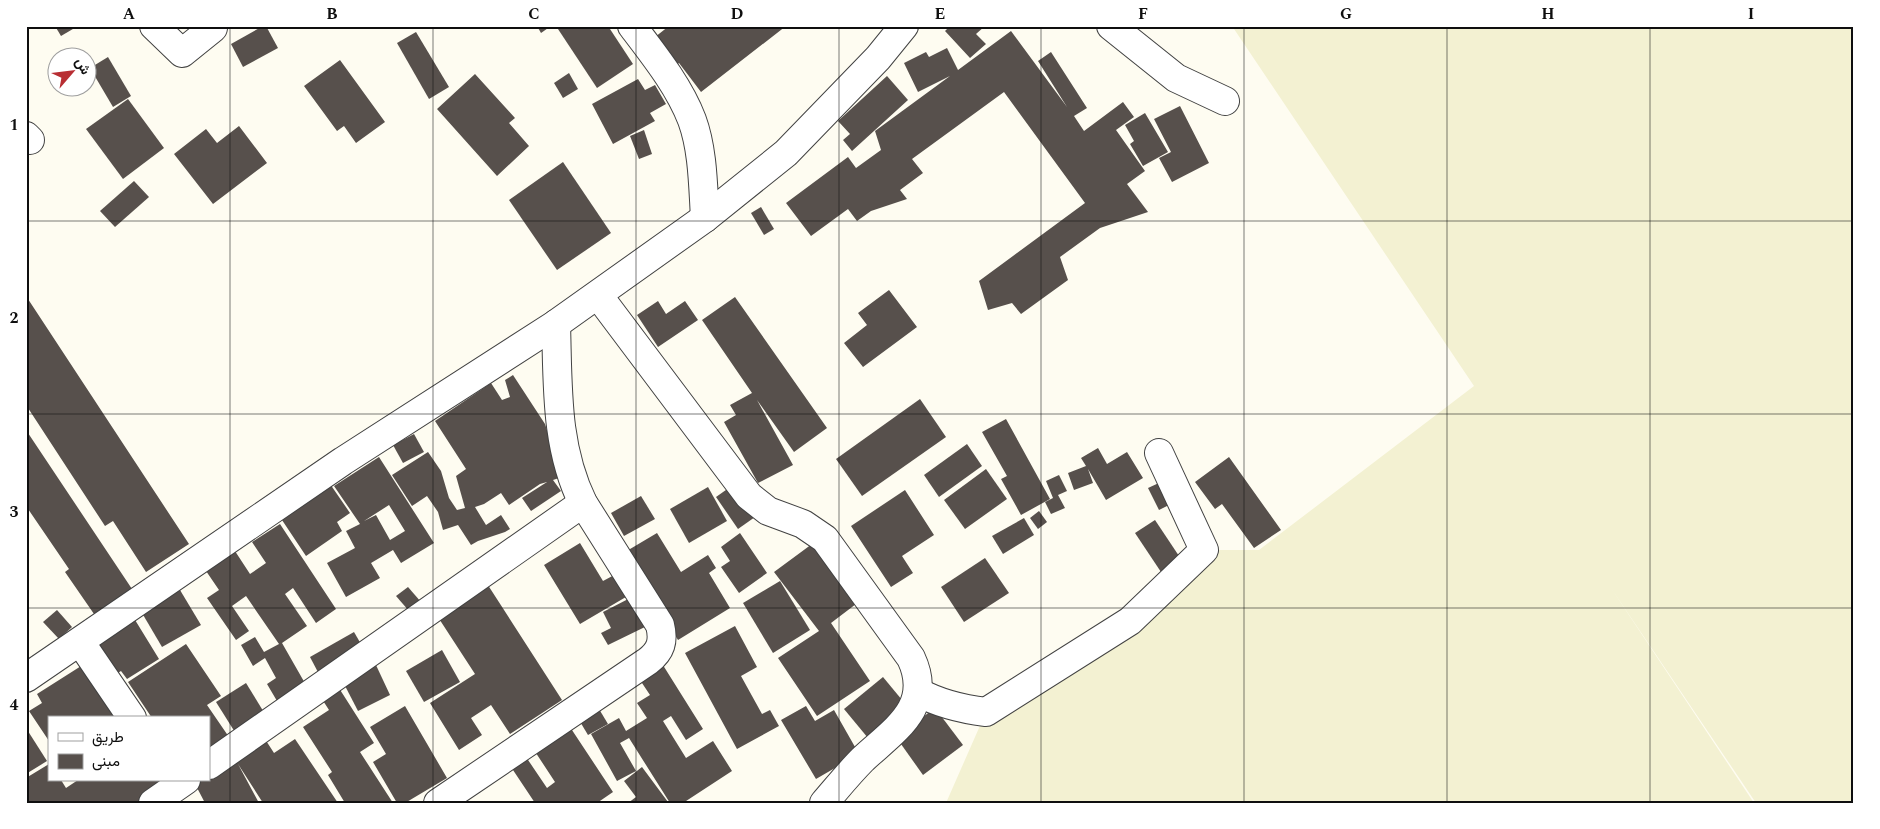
<svg xmlns="http://www.w3.org/2000/svg" width="1880" height="829" viewBox="0 0 1880 829" font-family="Spectral,Vazirmatn,serif">
	<style>
		.farmland { fill: #f3f1d2 }
		.building { fill: #57504c; fill-rule: evenodd }
		.lines { fill: none; stroke-linecap: round; stroke-linejoin: round }
		.street-casing { stroke: #424242; stroke-width: 30 }
		.street { stroke: #fff; stroke-width: 28 }
		.grid { fill: none; stroke: #0f0f0f; stroke-width: 1; stroke-opacity: 0.55 }
		.neatline { fill: none; stroke: #0f0f0f; stroke-width: 2 }
		.grid-label { font-size: 16px; text-anchor: middle; font-weight: bold; fill: #0f0f0f }
	</style>
	<rect width="100%" height="100%" fill="#fefcf1"/>
	<polygon class="farmland" points="1232,26 1854,26 1854,803 1756,803 1611,588 1754,803 946,803 986,712 1204,550 1259,550 1474,386"/>
	<g class="building">
		<polygon points="55,26 78,26 61,36"/>
		<polygon points="263,26 266,26 278,48 243,67 231,44"/>
		<polygon points="537,26 551,26 541,33"/>
		<polygon points="556,26 608,26 633,64 597,88"/>
		<polygon points="669,26 786,26 701,92 679,63 671,69 650,41"/>
		<polygon points="950,26 985,26 976,34 986,44 970,58 945,31"/>
		<polygon points="1011,31 1067,107 1038,61 1051,52 1087,108 1074,116 1084,131 1123,102 1134,117 1116,130 1145,171 1127,184 1148,212 1100,228 1060,257 1068,280 1021,314 1012,303 988,310 979,281 1085,203 1004,92 912,159 923,173 900,190 907,199 871,211 857,221 848,209 811,236 786,203 848,157 856,168 881,150 875,131 950,76 918,92 904,63 926,52 929,57 947,48 958,70"/>
		<polygon points="416,32 449,87 429,99 397,43"/>
		<polygon points="108,57 131,96 113,107 90,68"/>
		<polygon points="340,60 385,122 356,143 344,126 337,131 304,86"/>
		<polygon points="569,73 578,89 563,98 554,83"/>
		<polygon points="475,74 515,118 509,123 529,146 497,176 437,109"/>
		<polygon points="887,76 908,100 852,151 843,140 850,134 838,121"/>
		<polygon points="638,79 645,90 655,85 666,104 650,113 655,121 613,144 592,104"/>
		<polygon points="128,99 164,148 123,179 86,129"/>
		<polygon points="1180,106 1209,163 1172,182 1159,158 1171,152 1154,119"/>
		<polygon points="1145,113 1168,152 1143,166 1130,144 1134,141 1125,125"/>
		<polygon points="239,126 267,163 213,204 174,154 206,129 217,143"/>
		<polygon points="644,130 652,154 639,159 630,136"/>
		<polygon points="563,162 611,233 557,270 509,200"/>
		<polygon points="134,181 149,197 115,227 100,211"/>
		<polygon points="761,207 774,229 764,235 751,213"/>
		<polygon points="889,290 917,327 863,367 844,343 867,325 858,313"/>
		<polygon points="26,296 189,544 146,572 113,521 105,526 28,408 26,410"/>
		<polygon points="735,297 827,428 794,452 757,400 793,465 758,483 724,422 736,415 730,405 752,393 702,320"/>
		<polygon points="658,301 666,314 685,301 698,320 658,347 637,315"/>
		<polygon points="513,375 545,424 562,477 553,480 561,491 531,511 522,498 547,482 540,484 509,505 501,493 484,504 475,507 486,525 501,515 510,529 505,532 478,541 471,545 458,525 443,530 438,512 427,496 412,506 392,475 428,452 441,471 449,498 457,510 465,508 456,476 466,469 435,421 491,383 502,400 510,397 505,380"/>
		<polygon points="920,399 946,437 862,496 836,459"/>
		<polygon points="1006,419 1050,499 1021,515 1001,479 1007,476 982,432"/>
		<polygon points="26,430 132,589 94,614 65,572 69,569 26,506"/>
		<polygon points="414,434 424,452 403,463 393,445"/>
		<polygon points="967,444 982,466 939,497 924,475"/>
		<polygon points="1098,448 1107,464 1127,452 1143,478 1106,500 1088,469 1093,483 1074,490 1068,473 1086,466 1081,458"/>
		<path d="M379,457l55,86 -33,20 -8,-13 -22,13 9,15 -34,19 -19,-34 28,-15 -9,-17 14,-7 -26,-38zM389,505l16,26 -15,9 -14,-25 -12,6z"/>
		<polygon points="1229,457 1281,530 1254,548 1222,504 1215,509 1195,482"/>
		<polygon points="986,469 1007,499 965,529 944,500"/>
		<polygon points="1059,475 1067,491 1058,495 1065,508 1051,514 1045,502 1053,498 1046,481"/>
		<polygon points="328,481 350,513 337,522 342,531 306,556 278,514"/>
		<polygon points="1161,482 1171,504 1159,510 1148,488"/>
		<polygon points="733,485 755,517 738,529 716,497"/>
		<polygon points="708,487 727,521 689,543 670,509"/>
		<polygon points="905,490 934,535 902,556 913,573 891,587 851,526"/>
		<polygon points="641,496 655,519 624,536 611,513"/>
		<polygon points="1039,511 1047,522 1038,529 1030,518"/>
		<polygon points="1024,518 1034,535 1003,554 992,536"/>
		<polygon points="1155,520 1181,559 1161,572 1135,533"/>
		<polygon points="280,524 336,609 316,623 293,588 285,594 307,626 282,643 306,685 277,701 267,684 276,678 265,658 253,666 241,645 255,637 264,652 279,644 246,596 232,606 249,631 236,640 207,598 219,590 204,568 233,548 250,574 266,563 252,542"/>
		<polygon points="657,533 681,572 708,555 716,568 709,573 730,608 678,640 625,552"/>
		<polygon points="740,533 767,573 739,593 721,567 730,561 721,547"/>
		<polygon points="580,543 603,581 618,573 631,594 580,624 544,565"/>
		<polygon points="812,544 856,604 831,623 870,681 817,716 778,658 819,631 774,572"/>
		<polygon points="985,558 1009,593 964,622 941,587"/>
		<polygon points="484,579 562,700 510,734 491,705 471,718 482,735 459,750 430,703 475,674 434,611"/>
		<polygon points="780,581 810,630 773,653 743,603"/>
		<polygon points="408,587 421,602 409,611 396,596"/>
		<polygon points="180,590 201,625 162,647 142,613"/>
		<polygon points="634,596 649,625 608,645 601,633 611,628 603,612"/>
		<polygon points="57,610 72,627 59,639 43,622"/>
		<polygon points="132,615 159,659 127,679 121,671 108,679 89,647"/>
		<polygon points="735,626 757,667 741,676 762,714 770,710 779,726 737,749 685,653"/>
		<polygon points="354,632 365,651 320,676 310,657"/>
		<polygon points="186,644 221,696 207,705 231,740 213,752 209,746 209,718 152,718 128,682"/>
		<polygon points="442,650 460,682 424,702 406,671"/>
		<polygon points="89,661 124,718 49,718 49,741 29,711 42,703 37,694"/>
		<polygon points="661,662 703,729 686,740 671,716 663,721 686,758 713,741 732,771 683,803 670,803 629,738 620,743 636,771 617,781 591,734 619,718 626,731 647,718 637,703 650,695 638,677"/>
		<polygon points="375,663 390,695 358,711 342,680"/>
		<polygon points="883,677 907,706 868,738 844,709"/>
		<polygon points="246,683 268,719 238,737 216,702"/>
		<polygon points="337,685 374,743 360,752 393,803 345,803 328,775 332,772 303,727 329,710 320,696"/>
		<polygon points="405,706 447,778 405,803 397,803 373,762 386,754 370,727"/>
		<polygon points="806,706 815,721 834,710 859,754 816,779 781,720"/>
		<polygon points="935,708 963,745 923,775 896,737"/>
		<polygon points="599,709 608,724 588,735 579,720"/>
		<polygon points="568,724 613,792 597,803 535,803 509,764 524,754 547,788 555,782 532,747"/>
		<polygon points="26,728 47,761 26,774"/>
		<polygon points="263,736 274,753 295,739 338,803 263,803 238,764 259,803 205,803 194,782 198,780 209,780 209,774"/>
		<polygon points="49,764 49,780 61,780 66,788 78,780 163,780 166,784 137,803 26,803 26,778"/>
		<polygon points="642,767 668,802 666,803 628,803 636,797 624,781"/>
	</g>
	<g class="lines">
		<defs>
			<g id="street">
				<polyline points="154,26 182,53 213,28"/>
				<path d="M632,26c22,29 47,60 60,94 11,30 11,66 13,98"/>
				<polyline points="1111,26 1176,78 1225,101"/>
				<polyline points="26,136 30,140"/>
				<path d="M598,295l151,201 19,15 35,13 22,15 86,119c23,49 -17,72 -48,101 -14,14 -26,29 -39,44"/>
				<polyline points="81,643 132,718"/>
				<polyline points="26,678 343,461 556,324 705,218 786,153 878,58 904,26"/>
				<path d="M918,692c22,12 43,17 68,20l144,-91 74,-71 -45,-97"/>
				<polyline points="209,765 583,503"/>
				<polyline points="153,803 186,780"/>
				<path d="M438,803l210,-142c13,-10 16,-20 12,-36l-77,-122c-28,-57 -25,-117 -27,-179"/>
			</g>
		</defs>
		<use href="#street" class="street-casing"/>
		<use href="#street" class="street"/>
	</g>
	<path class="grid" d="M230,26v777M433,26v777M636,26v777M839,26v777M1041,26v777M1244,26v777M1447,26v777M1650,26v777M26,221h1828M26,414h1828M26,608h1828"/>
	<rect width="1880" height="829" fill="none" stroke="#ffffff" stroke-width="55"/>
	<rect x="48" y="716" width="162" height="65" fill="#ffffff" stroke="#9f9f9f"/>
	<rect x="58" y="733" width="25" height="8" fill="#ffffff" stroke="#9f9f9f"/>
	<text x="92" y="742" font-size="15" fill="#0f0f0f">طريق</text>
	<rect x="58" y="754" width="25" height="15" fill="#57504c" stroke="#9f9f9f"/>
	<text x="92" y="766" font-size="15" fill="#0f0f0f">مبنى</text>
	<g transform="translate(72 72) rotate(62)"><circle r="24" fill="#ffffff" stroke="#9f9f9f"/>
	<path d="M0-4L9 19L0 12L-9 19Z" fill="#b82e33"/>
	<text y="-8" font-size="14" font-weight="bold" text-anchor="middle" fill="#0f0f0f">ش</text>
	</g>
	<rect x="28" y="28" width="1824" height="774" class="neatline"/>
	<g class="grid-label">
		<text x="129" y="19">A</text>
		<text x="332" y="19">B</text>
		<text x="534" y="19">C</text>
		<text x="737" y="19">D</text>
		<text x="940" y="19">E</text>
		<text x="1143" y="19">F</text>
		<text x="1346" y="19">G</text>
		<text x="1548" y="19">H</text>
		<text x="1751" y="19">I</text>
		<text x="14" y="130">1</text>
		<text x="14" y="323">2</text>
		<text x="14" y="517">3</text>
		<text x="14" y="710">4</text>
	</g>
</svg>
